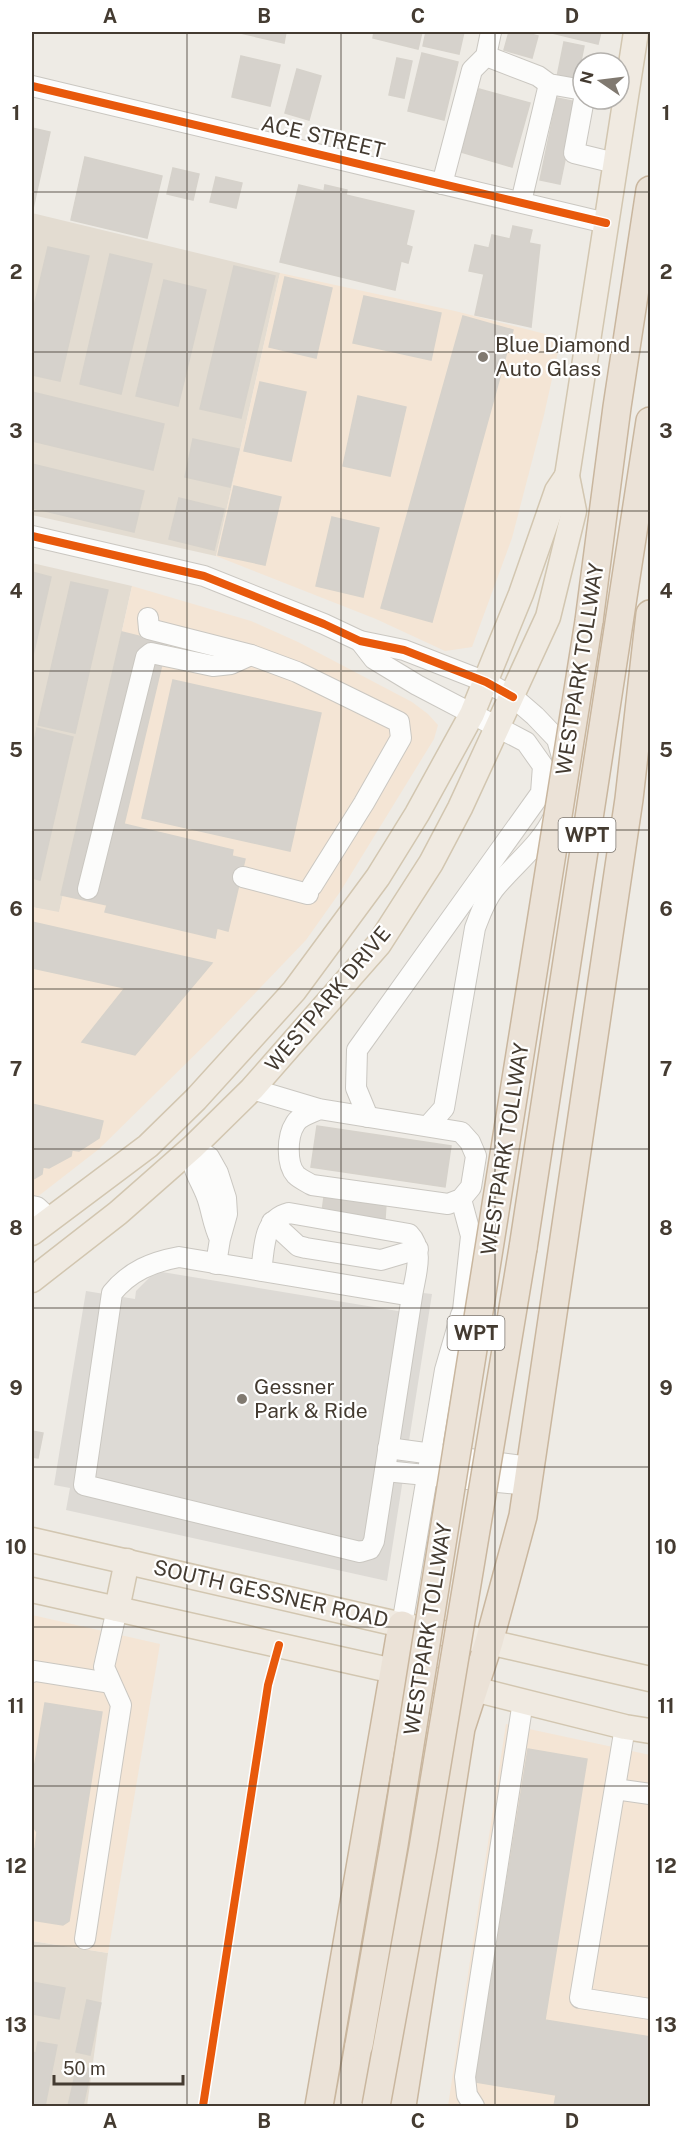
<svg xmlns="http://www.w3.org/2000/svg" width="682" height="2138" viewBox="0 0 682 2138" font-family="'Public Sans',sans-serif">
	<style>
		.residential { fill: #e3dcd1 }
		.commercial { fill: #f4e5d5 }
		.parking { fill: #dddad5 }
		.building { fill: #d6d2cc; stroke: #d6d2cb; stroke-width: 1.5 }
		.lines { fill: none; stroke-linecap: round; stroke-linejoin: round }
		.minor-casing { stroke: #cac7c1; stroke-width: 22 }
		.major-casing { stroke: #d2c6b0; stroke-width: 27 }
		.highway-casing { stroke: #c9b69e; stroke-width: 30 }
		.minor { stroke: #fcfcfb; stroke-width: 20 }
		.major { stroke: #f0eae1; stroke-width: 24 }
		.highway { stroke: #ebe2d7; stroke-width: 27 }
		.highway-bridge-casing { stroke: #c9b69e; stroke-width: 30; stroke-linecap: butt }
		.highway-bridge { stroke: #ebe2d7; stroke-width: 27 }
		.cycleway-casing { stroke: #fff; stroke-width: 11 }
		.cycleway { stroke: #e8590c; stroke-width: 8 }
		.grid { fill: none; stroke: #443b31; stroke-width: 1.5; stroke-opacity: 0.55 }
		.poi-dot { fill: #807970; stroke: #fff; stroke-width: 2 }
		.labels { text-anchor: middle; stroke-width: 4.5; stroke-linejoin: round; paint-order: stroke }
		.shield { fill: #fff; stroke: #7c766f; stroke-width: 1.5 }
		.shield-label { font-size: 20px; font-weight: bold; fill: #443b31 }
		.street-label { font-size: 21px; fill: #443b31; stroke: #fff }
		.poi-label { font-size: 21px; fill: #443b31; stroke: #fff; text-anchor: start }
		.neatline { fill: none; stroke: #443b31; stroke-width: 2 }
		.grid-label { font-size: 20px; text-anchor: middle; font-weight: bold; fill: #443b31 }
	</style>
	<rect width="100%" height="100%" fill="#eeebe5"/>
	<g class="residential">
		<polygon points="32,213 280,273 216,556 32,515"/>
		<polygon points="32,563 132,586 59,913 32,907"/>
		<polygon points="32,1941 108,1953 87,2106 32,2106"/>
	</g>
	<g class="commercial">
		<polygon points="280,273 455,311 561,338 544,415 512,538 472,647 445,651 376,619 216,556"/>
		<polygon points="132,586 251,621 298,642 412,702 428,714 438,725 434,739 340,892 306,940 216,1034 99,1149 32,1201 32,907 59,912"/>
		<polygon points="32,1615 160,1644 108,1953 32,1941"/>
		<polygon points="506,1724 650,1755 650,2106 448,2106"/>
	</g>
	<polygon class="parking" points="156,1271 410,1313 414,1292 432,1294 387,1581 66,1510 70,1488 54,1485 86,1291 135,1299 136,1291"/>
	<g class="building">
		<polygon points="236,32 286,32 284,43"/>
		<polygon points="374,32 422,32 418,49 373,38"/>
		<polygon points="426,32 464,32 459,54 423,46"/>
		<polygon points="509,32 524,32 538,36 532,58 504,50"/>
		<polygon points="548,32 601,32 598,44"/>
		<polygon points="564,42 584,46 576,86 556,82"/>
		<polygon points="422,53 458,62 444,120 408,111"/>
		<polygon points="241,56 280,65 270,106 232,97"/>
		<polygon points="397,58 412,61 404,98 389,95"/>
		<polygon points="297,69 321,76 309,120 285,113"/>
		<polygon points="479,89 530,103 512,167 461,152"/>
		<polygon points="557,98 577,102 560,184 540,180"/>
		<polygon points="32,128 50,132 32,213"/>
		<polygon points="85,157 162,176 147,238 71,220"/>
		<polygon points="173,168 199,174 193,200 167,194"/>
		<polygon points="216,177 242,183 236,208 210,202"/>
		<polygon points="299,185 324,191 325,185 347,190 346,195 414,211 406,245 412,247 408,263 401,261 395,290 280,262"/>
		<polygon points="513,226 532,230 529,243 540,245 531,327 475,315 484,274 469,271 475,245 489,248 492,235 510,239"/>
		<polygon points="48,247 89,256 60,381 32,375 32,315"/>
		<polygon points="110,254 152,264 121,394 80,384"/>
		<polygon points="234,266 275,276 241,418 200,409"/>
		<polygon points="285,277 332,288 316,358 269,347"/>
		<polygon points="164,280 206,290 178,406 136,396"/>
		<polygon points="364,296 441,313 431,360 353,343"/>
		<polygon points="463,316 513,330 432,622 381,608"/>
		<polygon points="260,382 306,392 291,461 244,451"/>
		<polygon points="32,392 164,424 153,470 32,441"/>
		<polygon points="358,396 406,407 390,476 343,466"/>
		<polygon points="193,439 239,449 230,487 185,477"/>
		<polygon points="32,464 144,491 134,532 32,508"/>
		<polygon points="234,486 281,497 265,565 218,555"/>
		<polygon points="179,498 224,509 214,550 169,539"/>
		<polygon points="332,517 379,528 363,597 316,586"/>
		<polygon points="32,572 51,577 32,660"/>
		<polygon points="71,582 108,590 75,733 38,725"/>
		<polygon points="122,632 167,643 124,824 233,850 232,856 245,859 228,931 217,928 215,938 105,912 107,905 61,895"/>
		<polygon points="173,680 321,713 290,851 142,818"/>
		<polygon points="37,728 73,737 40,880 32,878 32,751"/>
		<polygon points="32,922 212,963 135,1055 82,1042 125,988 32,968"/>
		<polygon points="32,1104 103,1121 99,1138 79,1151 72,1150 71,1156 49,1168 43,1167 42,1174 32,1180"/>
		<polygon points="317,1126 451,1146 445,1187 311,1167"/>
		<polygon points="324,1197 386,1204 385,1219 322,1212"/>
		<polygon points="32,1431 43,1433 38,1458 32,1457"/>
		<polygon points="45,1703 102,1712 69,1921 63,1925 32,1920 32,1848 35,1849 37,1832 32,1825 32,1781"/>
		<polygon points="528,1749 587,1759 545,2020 650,2037 650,2106 554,2106 556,2095 475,2082"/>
		<polygon points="32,1982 65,1988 59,2019 32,2014"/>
		<polygon points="87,2000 101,2003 90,2055 76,2052"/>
		<polygon points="38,2042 57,2045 45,2106 32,2106 32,2052 36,2053"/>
		<polygon points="77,2066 91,2069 83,2106 68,2106"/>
	</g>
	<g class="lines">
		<defs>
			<g id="minor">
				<polyline points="486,56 538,76 549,84 583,90"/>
				<polyline points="32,86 606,223"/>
				<polyline points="584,99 574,153 615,163"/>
				<polyline points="442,184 472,70 486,56 491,32"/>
				<polyline points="521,202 549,84"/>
				<polyline points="32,536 204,576 324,624 360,641 404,650 486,682 513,697 535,716 557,739 564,764"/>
				<polyline points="148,618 149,629 251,655 297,672 399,722 401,738 364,803 312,886"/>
				<polyline points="360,641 374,659 417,685 526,742 543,766 541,793 357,1050 356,1088 368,1117"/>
				<polyline points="243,877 308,894"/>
				<polyline points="88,889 146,657 151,653 213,666 231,664 251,655"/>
				<path d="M252,1089l67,20 142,23 9,10 6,14 -5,31 -10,12 -13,5 -136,-19c-5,-3 -12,-6 -16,-10 -10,-11 -9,-39 -1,-51 4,-8 17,-11 24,-15"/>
				<path d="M428,1126l16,-18 31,-180c5,-13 10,-28 19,-39 20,-25 47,-44 60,-73"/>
				<polyline points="32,1206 37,1207 50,1219"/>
				<polyline points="272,1222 298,1246 306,1248 381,1260 418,1249"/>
				<path d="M216,1264l4,-25 7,-25 -1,-16 -8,-25 -9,-16 -16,-10c-2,24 6,29 14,50 5,14 6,28 13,42"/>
				<path d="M261,1271c4,-24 1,-51 28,-58l120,21c16,16 6,42 3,62l-38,245 -4,8 -10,3 -276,-67 28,-192c18,-22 40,-31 67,-36l233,39"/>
				<polyline points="461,1329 471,1236 461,1199"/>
				<polyline points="388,1448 530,1467"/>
				<polyline points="385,1471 528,1485"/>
				<polyline points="402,1625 445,1370 461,1315"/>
				<polyline points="32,1672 35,1671 110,1683"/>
				<polyline points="625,1727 580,1998 650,2009"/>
				<polyline points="615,1789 650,1794"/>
				<polyline points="85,1939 121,1705 104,1667 117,1609"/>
				<polyline points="474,2106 467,2095 465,2077 523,1701"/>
			</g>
			<g id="major">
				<polyline points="32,1233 148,1146 196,1099 294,991 378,877 417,814 472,714 521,594 557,491 567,476"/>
				<polyline points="32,1280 118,1213 193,1147 252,1089 379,944 431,863 460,808 548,617 574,511 567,476 636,32"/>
				<polyline points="32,1540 402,1625 489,1642 650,1679"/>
				<polyline points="32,1590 474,1689 625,1727 650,1731"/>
				<polyline points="117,1609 127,1561"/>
			</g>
			<g id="highway">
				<polyline points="589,621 617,407 650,190"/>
				<polyline points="523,1248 650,421"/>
				<polyline points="319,2106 402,1625"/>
				<polyline points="348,2106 359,2045"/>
				<polyline points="402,2106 461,1728 489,1642 523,1516 629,799 650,614"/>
			</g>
		</defs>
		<use href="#minor" class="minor-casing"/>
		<use href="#major" class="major-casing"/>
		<use href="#highway" class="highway-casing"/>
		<use href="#minor" class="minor"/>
		<use href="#major" class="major"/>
		<use href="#highway" class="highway"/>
		<defs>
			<g id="highway-bridge">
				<polyline points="359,2045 394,1845 589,621"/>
				<polyline points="376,2106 423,1848 523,1248"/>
			</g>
		</defs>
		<use href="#highway-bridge" class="highway-bridge-casing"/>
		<use href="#highway-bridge" class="highway-bridge"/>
		<defs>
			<g id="cycleway">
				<polyline points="32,86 606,223"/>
				<polyline points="32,536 204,576 324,624 360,641 404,650 486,682 513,697"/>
				<polyline points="203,2106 268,1685 279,1645"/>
			</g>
		</defs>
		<use href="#cycleway" class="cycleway-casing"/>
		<use href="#cycleway" class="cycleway"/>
	</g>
	<path class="grid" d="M187,32v2074M341,32v2074M495,32v2074M32,192h618M32,352h618M32,511h618M32,671h618M32,830h618M32,989h618M32,1149h618M32,1308h618M32,1467h618M32,1627h618M32,1786h618M32,1946h618"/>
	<g class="poi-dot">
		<circle cx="483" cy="357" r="6"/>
		<circle cx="242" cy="1399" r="6"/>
	</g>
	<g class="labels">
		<g class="shield">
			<rect x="558.5" y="818" width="57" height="34" rx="4.5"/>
			<rect x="447.5" y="1316" width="57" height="34" rx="4.5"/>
		</g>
		<g class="shield-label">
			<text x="587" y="842">WPT</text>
			<text x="476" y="1340">WPT</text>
		</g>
		<g class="street-label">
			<text transform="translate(323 137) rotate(13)" y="7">ACE STREET</text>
			<text transform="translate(580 669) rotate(-81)" y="7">WESTPARK TOLLWAY</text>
			<text transform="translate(328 999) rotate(-50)" y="7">WESTPARK DRIVE</text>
			<text transform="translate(505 1149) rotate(-81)" y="7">WESTPARK TOLLWAY</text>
			<text transform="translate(271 1594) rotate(13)" y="7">SOUTH GESSNER ROAD</text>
			<text transform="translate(428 1629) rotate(-81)" y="7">WESTPARK TOLLWAY</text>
		</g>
		<g class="poi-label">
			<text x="495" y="352">Blue Diamond<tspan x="495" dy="24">Auto Glass</tspan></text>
			<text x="254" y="1394">Gessner<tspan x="254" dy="24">Park &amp; Ride</tspan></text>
		</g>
	</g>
	<rect width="682" height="2138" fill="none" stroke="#ffffff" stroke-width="66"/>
	<g transform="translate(601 81) rotate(284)"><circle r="28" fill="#ffffff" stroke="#b4b1ad" stroke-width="1.5"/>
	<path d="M0-4.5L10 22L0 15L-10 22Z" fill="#807970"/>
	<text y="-9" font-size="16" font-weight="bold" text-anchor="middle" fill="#443b31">N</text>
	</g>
	<path d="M54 2075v9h129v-9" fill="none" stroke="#443b31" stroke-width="3"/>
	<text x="63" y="2075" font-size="18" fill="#443b31" stroke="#ffffff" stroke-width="4.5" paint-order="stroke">50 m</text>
	<rect x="33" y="33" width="616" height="2072" class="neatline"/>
	<g class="grid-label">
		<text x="110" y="23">A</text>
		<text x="264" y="23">B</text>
		<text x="418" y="23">C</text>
		<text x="572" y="23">D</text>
		<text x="16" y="120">1</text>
		<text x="666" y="120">1</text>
		<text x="16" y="279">2</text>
		<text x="666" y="279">2</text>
		<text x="16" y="438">3</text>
		<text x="666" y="438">3</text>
		<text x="16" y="598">4</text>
		<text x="666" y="598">4</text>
		<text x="16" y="757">5</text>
		<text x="666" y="757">5</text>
		<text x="16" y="916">6</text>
		<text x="666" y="916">6</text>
		<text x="16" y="1076">7</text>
		<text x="666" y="1076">7</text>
		<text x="16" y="1235">8</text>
		<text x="666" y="1235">8</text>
		<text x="16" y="1395">9</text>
		<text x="666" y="1395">9</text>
		<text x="16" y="1554">10</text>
		<text x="666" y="1554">10</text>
		<text x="16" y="1713">11</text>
		<text x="666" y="1713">11</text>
		<text x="16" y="1873">12</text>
		<text x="666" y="1873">12</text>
		<text x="16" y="2032">13</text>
		<text x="666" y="2032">13</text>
		<text x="110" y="2128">A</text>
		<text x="264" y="2128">B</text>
		<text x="418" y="2128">C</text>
		<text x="572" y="2128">D</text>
	</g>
</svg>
